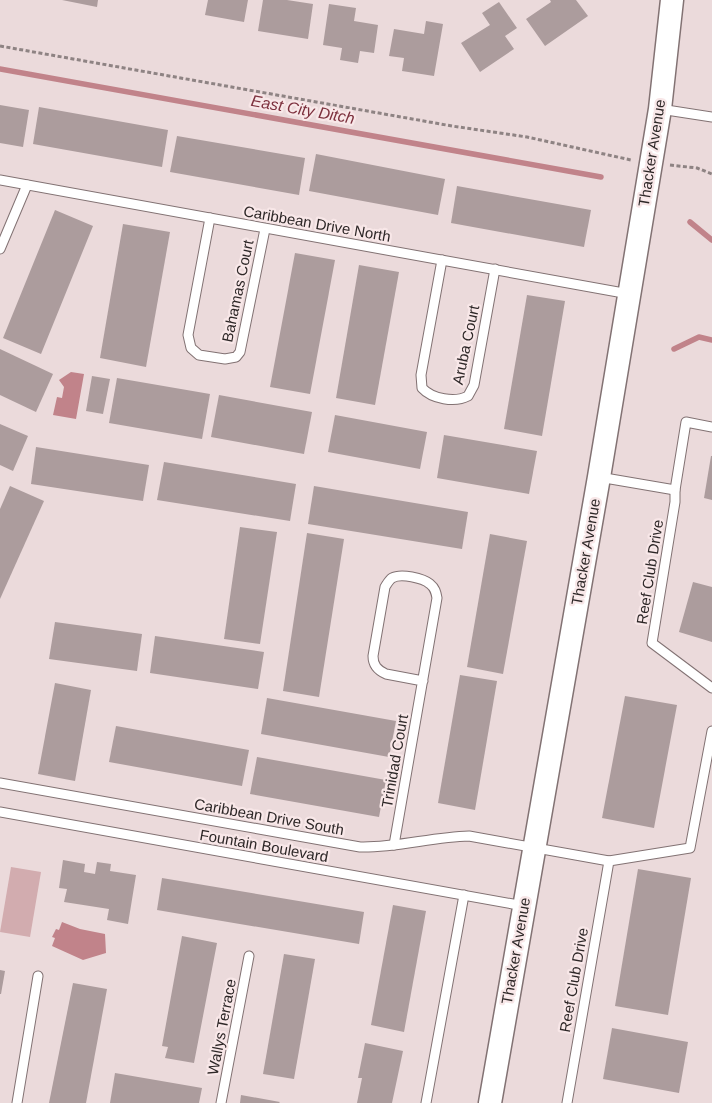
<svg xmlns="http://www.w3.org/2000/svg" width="712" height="1103" viewBox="0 0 712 1103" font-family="Arial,sans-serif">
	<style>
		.green { fill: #d2acaf }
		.water { fill: #c1838a }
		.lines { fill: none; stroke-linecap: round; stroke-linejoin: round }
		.stream { stroke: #c1838a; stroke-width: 5.5 }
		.building { fill: #ac9c9d }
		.service-casing { stroke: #827273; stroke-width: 11 }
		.tertiary-casing { stroke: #827273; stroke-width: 25 }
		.path { stroke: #8e8383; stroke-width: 3; stroke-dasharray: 4 2.5; stroke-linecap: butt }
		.service { stroke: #fff; stroke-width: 9 }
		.tertiary { stroke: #fff; stroke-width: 22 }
		.labels { text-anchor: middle; stroke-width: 4.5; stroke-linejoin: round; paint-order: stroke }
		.street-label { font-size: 15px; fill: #2d2727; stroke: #f8e7e8 }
		.water-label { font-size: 16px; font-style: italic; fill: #7d313e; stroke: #f8e7e8 }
	</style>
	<rect width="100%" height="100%" fill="#ebdadb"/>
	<polygon class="green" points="11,867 41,872 30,937 0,932"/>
	<g class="water">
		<polygon points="71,372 84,374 76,419 53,415 57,397 62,398 64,387 59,380"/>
		<polygon points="62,922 80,929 105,934 106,953 83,960 52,946 55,938 52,937 56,929 59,930"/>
	</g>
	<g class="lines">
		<g class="stream">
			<polyline points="0,69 601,177"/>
			<polyline points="690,222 712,240"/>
			<polyline points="674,349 699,337 712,340"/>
		</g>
	</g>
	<g class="building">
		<polygon points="62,0 98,0 97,7"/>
		<polygon points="208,0 248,0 244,22 205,15"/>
		<polygon points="263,0 287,0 313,4 308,39 258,31"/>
		<polygon points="550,0 576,0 588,16 545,46 526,19 551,2"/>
		<polygon points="499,2 517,28 505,36 514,49 480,72 461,43 490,25 482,13"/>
		<polygon points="329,4 356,8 354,21 378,25 374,53 360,51 358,63 340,60 342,48 323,45"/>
		<polygon points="426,21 443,24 434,76 402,71 404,58 389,56 394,29 424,34"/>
		<polygon points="0,105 29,110 23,147 0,143"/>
		<polygon points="39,107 168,130 162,167 33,144"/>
		<polygon points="177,136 305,158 299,195 170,172"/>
		<polygon points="316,154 445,179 438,215 309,191"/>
		<polygon points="457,186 591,210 584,247 451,223"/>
		<polygon points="55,210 93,226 41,354 3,338"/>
		<polygon points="123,224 170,232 146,367 100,358"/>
		<polygon points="295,253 335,260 310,394 270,387"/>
		<polygon points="359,265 399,272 375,405 336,398"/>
		<polygon points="527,295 565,301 542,436 504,429"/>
		<polygon points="0,349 53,374 36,412 0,395"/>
		<polygon points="92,376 110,379 103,414 86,411"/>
		<polygon points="117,378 210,394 202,439 109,423"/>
		<polygon points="219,395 312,412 304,454 211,437"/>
		<polygon points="335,415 427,432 420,469 328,452"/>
		<polygon points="0,424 28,436 13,471 0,465"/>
		<polygon points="444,435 537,451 529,494 437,478"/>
		<polygon points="36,447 149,465 143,501 31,484"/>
		<polygon points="711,456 712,456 712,500 704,498"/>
		<polygon points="164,462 296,484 290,521 157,500"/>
		<polygon points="10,486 44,501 0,599 0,509"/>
		<polygon points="314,486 468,512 462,549 308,524"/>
		<polygon points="240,527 277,532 260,644 224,639"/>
		<polygon points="307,533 344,539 319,697 283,691"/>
		<polygon points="490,534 527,541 503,674 467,667"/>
		<polygon points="693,582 712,587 712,642 679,632"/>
		<polygon points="55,622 142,634 137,671 49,659"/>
		<polygon points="155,636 264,652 258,689 150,673"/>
		<polygon points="460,675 497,681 475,810 438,803"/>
		<polygon points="55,683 91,690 75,781 38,774"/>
		<polygon points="625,696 677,705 654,828 602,818"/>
		<polygon points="267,698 396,721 389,757 261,734"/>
		<polygon points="116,726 249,750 242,786 109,762"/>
		<polygon points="257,757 386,780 379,817 250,794"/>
		<polygon points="63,860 85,864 84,872 95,874 97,862 111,864 110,871 136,875 128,924 107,920 109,909 64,902 67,889 59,888"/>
		<polygon points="638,869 691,878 668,1015 615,1006"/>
		<polygon points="162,878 364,912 359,944 157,910"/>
		<polygon points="393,905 426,911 404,1032 371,1025"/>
		<polygon points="182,936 217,943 194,1063 165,1058 168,1047 162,1046"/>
		<polygon points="284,954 315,959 294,1079 263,1074"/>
		<polygon points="0,970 5,971 1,994 0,994"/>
		<polygon points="73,983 107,989 86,1103 49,1103"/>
		<polygon points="612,1028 688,1042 679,1093 603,1079"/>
		<polygon points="365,1043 403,1051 392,1103 357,1103 362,1078 358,1078"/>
		<polygon points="115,1073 202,1088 199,1103 110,1103"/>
		<polygon points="241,1095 280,1102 279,1103 240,1103"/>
	</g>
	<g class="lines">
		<defs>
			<g id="service">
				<polyline points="660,109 712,117"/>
				<polyline points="0,180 629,294"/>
				<polyline points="210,218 188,335 191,348 199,355 225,359 236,357 240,352 265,229"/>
				<polyline points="0,249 27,185"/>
				<path d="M442,260l-21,115 1,13c10,11 33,15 46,8l6,-11 21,-116"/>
				<polyline points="712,427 686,422 675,490 675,502 652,643 712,688"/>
				<polyline points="599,477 675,490"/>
				<path d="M0,783l360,64c36,1 72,-10 109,-11l140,25"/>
				<polyline points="0,812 524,906"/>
				<path d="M394,845l43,-247c-1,-6 -2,-10 -7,-14 -7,-6 -29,-11 -38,-6 -3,2 -5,6 -7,9l-12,69c0,9 4,14 13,18l37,7"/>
				<polyline points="17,1103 38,976"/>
				<polyline points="221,1103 249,956"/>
				<polyline points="426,1103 464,895"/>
				<polyline points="567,1103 609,861 690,848 712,731"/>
			</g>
			<polyline id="tertiary" points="490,1103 599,477 660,109 672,0"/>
		</defs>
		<use href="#service" class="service-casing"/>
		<use href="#tertiary" class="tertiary-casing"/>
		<g class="path">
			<polyline points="0,46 452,126 527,137 631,160"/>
			<polyline points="670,165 697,168 712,174"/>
		</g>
		<use href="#service" class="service"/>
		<use href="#tertiary" class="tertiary"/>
	</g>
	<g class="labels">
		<g class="street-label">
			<text transform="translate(652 153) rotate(-81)" y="5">Thacker Avenue</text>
			<text transform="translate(317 224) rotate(10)" y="5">Caribbean Drive North</text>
			<text transform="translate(238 291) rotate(-78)" y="5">Bahamas Court</text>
			<text transform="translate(466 345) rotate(-78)" y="5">Aruba Court</text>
			<text transform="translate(586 552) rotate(-80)" y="5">Thacker Avenue</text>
			<text transform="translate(650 572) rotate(-81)" y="5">Reef Club Drive</text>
			<text transform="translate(395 761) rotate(-80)" y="5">Trinidad Court</text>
			<text transform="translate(269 817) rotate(10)" y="5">Caribbean Drive South</text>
			<text transform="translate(264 846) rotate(10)" y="5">Fountain Boulevard</text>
			<text transform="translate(516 951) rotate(-80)" y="5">Thacker Avenue</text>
			<text transform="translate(574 980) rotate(-80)" y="5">Reef Club Drive</text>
			<text transform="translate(222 1027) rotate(-79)" y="5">Wallys Terrace</text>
		</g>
		<g class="water-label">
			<text transform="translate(303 109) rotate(10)" y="6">East City Ditch</text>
		</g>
	</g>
</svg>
